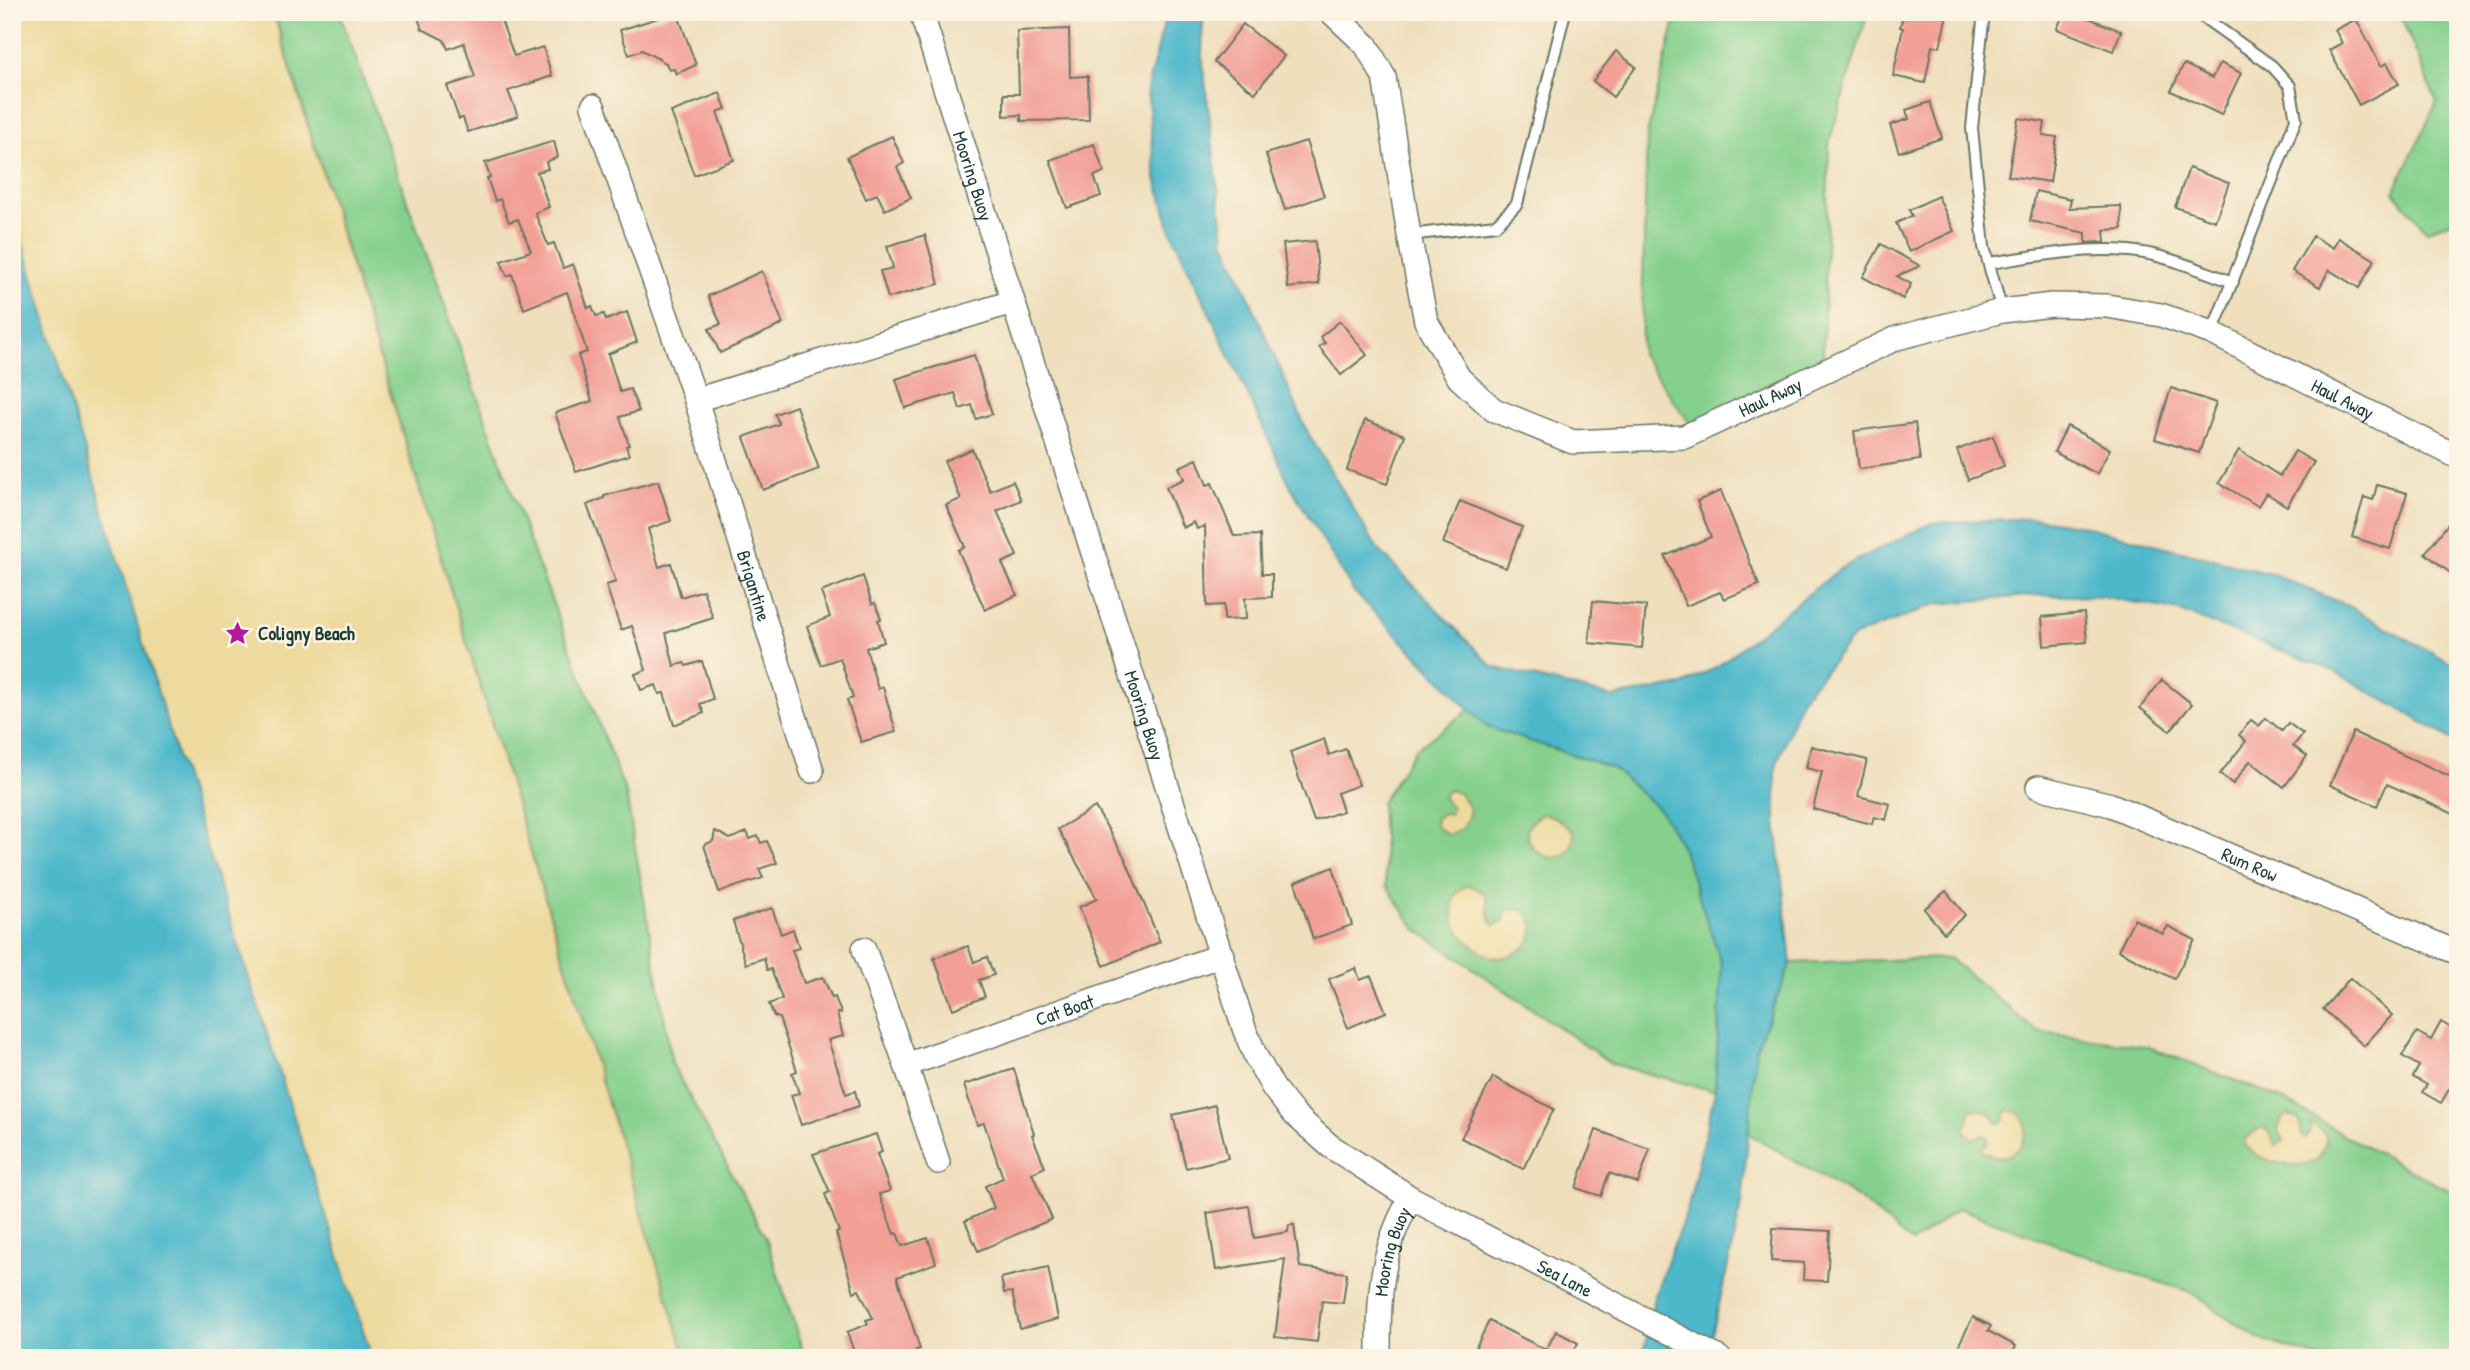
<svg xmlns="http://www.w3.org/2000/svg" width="2470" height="1370" viewBox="0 0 2470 1370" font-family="'Patrick Hand',sans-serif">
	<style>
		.green { fill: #85d08c; stroke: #528660; stroke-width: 2 }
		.sand { fill: #eeda9e; stroke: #868c69; stroke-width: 2 }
		.water { fill: #4db8ca; stroke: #367a7f; stroke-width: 2 }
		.building { fill: #f29f96 }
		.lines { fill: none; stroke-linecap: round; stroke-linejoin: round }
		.service-casing { stroke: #687664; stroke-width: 14 }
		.minor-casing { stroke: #687664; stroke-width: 26 }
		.service { stroke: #fff; stroke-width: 10 }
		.minor { stroke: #fff; stroke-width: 23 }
		.labels { text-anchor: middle; stroke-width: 5; stroke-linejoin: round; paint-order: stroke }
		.street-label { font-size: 19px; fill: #1f3d34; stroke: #fcf5e5 }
		.poi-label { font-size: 19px; font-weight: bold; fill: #1f3d34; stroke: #fcf5e5; text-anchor: start }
	</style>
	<rect width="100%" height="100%" fill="#fcf5e5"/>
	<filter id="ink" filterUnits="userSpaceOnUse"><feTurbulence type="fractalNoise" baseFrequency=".0143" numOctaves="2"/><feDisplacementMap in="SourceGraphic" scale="14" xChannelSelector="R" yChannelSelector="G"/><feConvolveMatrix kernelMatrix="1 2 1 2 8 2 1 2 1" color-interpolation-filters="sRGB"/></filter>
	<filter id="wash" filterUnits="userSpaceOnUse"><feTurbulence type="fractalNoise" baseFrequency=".00686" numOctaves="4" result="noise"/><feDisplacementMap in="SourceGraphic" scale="28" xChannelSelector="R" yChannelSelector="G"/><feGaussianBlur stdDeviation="1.57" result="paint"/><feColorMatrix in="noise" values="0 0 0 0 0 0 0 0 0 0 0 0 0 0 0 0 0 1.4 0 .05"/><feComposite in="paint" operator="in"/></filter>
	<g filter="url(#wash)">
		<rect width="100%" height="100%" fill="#efdfbd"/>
		<g class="green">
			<polygon points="274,12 339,12 537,562 626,794 672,1064 766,1238 805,1358 686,1358"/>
			<polygon points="1677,12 1868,12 1829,143 1823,358 1691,425 1641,354 1647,135"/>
			<polygon points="2399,12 2458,12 2458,218 2427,231 2394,192 2437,102"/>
			<polygon points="1470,709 1487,727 1613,768 1661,811 1682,847 1722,965 1715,1091 1612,1064 1416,929 1386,885 1381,803 1415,750"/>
			<polygon points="1949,958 2036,1031 2149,1047 2282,1099 2355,1141 2458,1195 2458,1358 2318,1358 2258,1338 2189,1291 2143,1277 1959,1208 1912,1243 1860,1199 1748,1133 1756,1048 1791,963"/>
		</g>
		<g class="sand">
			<polygon points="12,12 273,12 686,1358 206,1358 12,722"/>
			<path d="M1449,790l12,4 9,16c-4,15 -6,20 -22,25l-12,-9 -1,-6 7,-7 9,1 1,-7 -9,-8 1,-5z"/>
			<path d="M1543,814l12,3 19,15c-3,57 -79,4 -31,-18z"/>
			<path d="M1468,885c26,9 17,15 23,37l4,3 9,-5 2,-10h17c28,23 -7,55 -34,46 -6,-2 -13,-8 -18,-12 -11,-8 -17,-20 -18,-33 -1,-13 3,-21 15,-26z"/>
			<path d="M1976,1109l14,3 8,12 6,-3 2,-10c35,-5 22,63 -23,41l-2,-4 6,-4 1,-7 -6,-2 -9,4 -8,-7 -1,-5 4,-4 2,-12z"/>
			<path d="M2288,1114l11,6 3,16 3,2 4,-4 2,-11 15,12v8l-8,16c-23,13 -57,3 -74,-14l1,-6 15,-11c12,2 11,8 16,18l8,-5 -6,-12 4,-10z"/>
		</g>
		<g class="water">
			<polygon points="1167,12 1203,12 1202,55 1224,240 1308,433 1377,548 1493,667 1612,697 1683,685 1718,666 1841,568 1932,523 2034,518 2084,526 2275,575 2348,606 2458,667 2458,743 2334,671 2180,611 2106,597 2040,595 1936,604 1853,637 1802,698 1776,766 1776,823 1791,963 1756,1048 1742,1203 1709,1348 1709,1358 1643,1358 1654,1297 1688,1207 1715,1091 1722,965 1682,847 1661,811 1613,768 1487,727 1353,591 1290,485 1171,231 1156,178 1147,89"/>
			<polygon points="12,208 177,756 372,1358 12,1358"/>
		</g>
		<g id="blocks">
			<g class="building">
				<polygon points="416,12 498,12 514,56 543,47 552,76 508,91 518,116 468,132 463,118 459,119 447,86 475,77 464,43 448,49 444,40 422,29"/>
				<polygon points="677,12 696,65 676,74 674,69 669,70 666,63 642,50 629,55 620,30"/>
				<polygon points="1904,12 1947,14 1940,47 1932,46 1925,83 1893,76 1903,28 1900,27"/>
				<polygon points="2064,12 2074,12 2121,31 2113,51 2057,29"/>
				<polygon points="2356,19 2381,66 2387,63 2399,84 2359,105 2329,50 2342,43 2335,30"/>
				<polygon points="1243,24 1284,56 1255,93 1214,62"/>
				<polygon points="1069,29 1070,77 1088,76 1089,120 1021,121 1021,115 1004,116 1004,94 1019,94 1017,31"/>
				<polygon points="1616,51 1636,67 1613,97 1593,81"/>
				<polygon points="2220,63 2241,73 2221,115 2171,91 2184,64 2212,78"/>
				<polygon points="720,93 726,109 717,112 734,160 694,175 671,112"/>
				<polygon points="1930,102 1942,138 1899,152 1890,125 1909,119 1906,110"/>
				<polygon points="2018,118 2045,122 2043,135 2057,137 2050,182 2008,176"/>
				<polygon points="892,136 904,163 897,167 911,198 885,210 877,194 866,199 847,157"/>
				<polygon points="554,141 558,157 546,162 548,169 537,172 549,207 535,213 548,245 554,243 563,268 573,264 588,308 592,306 596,316 604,314 606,320 627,312 637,342 608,354 620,392 630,389 639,411 620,417 629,445 626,446 629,455 576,472 555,413 592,401 578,355 587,352 567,292 524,309 512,274 507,276 501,261 531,251 518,219 509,222 500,199 495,201 487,178 490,177 485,163"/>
				<polygon points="1306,141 1324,196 1285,210 1266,154"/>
				<polygon points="1094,144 1104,172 1094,176 1101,196 1067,208 1050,160"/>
				<polygon points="2189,168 2229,183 2215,221 2175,207"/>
				<polygon points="2036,191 2071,199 2069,208 2121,206 2122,229 2104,230 2105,242 2086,243 2086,233 2030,221"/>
				<polygon points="1938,196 1954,231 1909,252 1896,223 1912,216 1909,210"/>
				<polygon points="925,235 939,284 888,298 880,271 893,268 887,246"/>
				<polygon points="2313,236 2333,248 2338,238 2375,260 2359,288 2329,270 2320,287 2292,271"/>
				<polygon points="1315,241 1319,284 1288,288 1283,244"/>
				<polygon points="1881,244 1920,266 1897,276 1911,284 1903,299 1863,277"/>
				<polygon points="762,271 783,324 720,353 709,329 721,324 708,296"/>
				<polygon points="1340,321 1367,355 1341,375 1319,347 1325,343 1320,337"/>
				<polygon points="974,355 992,414 976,419 972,405 960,409 955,393 905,408 896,379"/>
				<polygon points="2171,388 2216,403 2199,453 2155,439"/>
				<polygon points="796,406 819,469 763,490 744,437 779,424 775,414"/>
				<polygon points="1365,420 1405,435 1387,484 1347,470"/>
				<polygon points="1915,423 1920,460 1859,469 1854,431"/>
				<polygon points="2067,426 2110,449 2097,474 2054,452"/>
				<polygon points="1993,436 2004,466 1968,480 1957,450"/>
				<polygon points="972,449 990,491 1013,481 1021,500 997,511 1017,556 1002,563 1017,595 985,610 958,550 965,547 946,505 961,499 944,461"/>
				<polygon points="2239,450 2280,476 2295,451 2314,462 2287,506 2266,493 2258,506 2219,483"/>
				<polygon points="1197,459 1207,485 1212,483 1234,536 1260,535 1262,574 1272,574 1272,597 1245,598 1246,619 1224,620 1224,605 1207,606 1205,526 1197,529 1194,522 1183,528 1166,487 1184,479 1179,467"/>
				<polygon points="658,481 671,521 648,529 659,567 671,563 681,597 703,590 713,618 666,633 674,666 684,663 686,666 702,661 713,699 700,704 704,713 674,725 664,693 659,694 656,685 641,690 635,674 646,670 632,626 621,630 606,585 616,582 587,505 604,498 604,496"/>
				<polygon points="2377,485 2407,493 2390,549 2352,537 2364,497 2373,500"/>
				<polygon points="1721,491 1759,585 1724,599 1720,592 1686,606 1665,556 1711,537 1697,501"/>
				<polygon points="1460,501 1522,527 1506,568 1443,543"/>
				<polygon points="2448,524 2458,532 2458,579 2425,553"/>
				<polygon points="863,576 872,604 875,603 881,619 878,620 884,642 866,648 878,689 883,687 896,732 861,742 847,700 853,698 840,658 821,665 807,626 830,617 821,592"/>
				<polygon points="1593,601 1646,606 1642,648 1589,643"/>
				<polygon points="2084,613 2087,642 2044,646 2042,617"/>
				<polygon points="2162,680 2192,704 2170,731 2140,708"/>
				<polygon points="2266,718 2282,731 2288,723 2303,734 2293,746 2307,756 2284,787 2250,761 2233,784 2220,774 2246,741 2239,735 2251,720 2259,726"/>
				<polygon points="2353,732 2458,780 2458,816 2387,784 2377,806 2330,785"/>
				<polygon points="1324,739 1329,755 1346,749 1359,785 1337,793 1343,811 1314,821 1290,752"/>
				<polygon points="1811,746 1867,760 1858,796 1890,804 1886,820 1874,817 1872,824 1813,809 1822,772 1806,768"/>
				<polygon points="1095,807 1125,858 1160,942 1104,966 1079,907 1097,899 1058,829"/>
				<polygon points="715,831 730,839 747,832 750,839 758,836 761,843 767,841 777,863 759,869 763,878 719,892 704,845 713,841"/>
				<polygon points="1333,867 1352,925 1313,939 1295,882"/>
				<polygon points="1946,891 1965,915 1944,933 1924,909"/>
				<polygon points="772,908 781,934 793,929 799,948 792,950 804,983 823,977 832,998 835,997 841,1013 837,1013 843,1036 828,1040 846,1094 855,1091 859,1106 801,1125 791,1095 799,1093 792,1073 797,1071 779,1018 774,1016 769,1004 782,999 771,969 767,970 764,958 746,964 733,921"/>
				<polygon points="2134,919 2163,934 2168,926 2195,940 2174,979 2118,950"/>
				<polygon points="968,946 974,962 987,957 994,975 979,980 985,997 953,1009 934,958"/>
				<polygon points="1356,968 1360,980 1371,976 1386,1012 1348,1028 1329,979"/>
				<polygon points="2350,978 2392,1015 2364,1046 2323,1009"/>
				<polygon points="2441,1022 2458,1032 2458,1041 2449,1056 2458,1061 2458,1074 2441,1103 2422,1092 2427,1085 2413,1077 2419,1066 2402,1056 2417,1032 2431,1040"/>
				<polygon points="1014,1069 1034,1134 1032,1135 1045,1167 1032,1173 1052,1219 978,1251 965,1221 994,1208 985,1186 1003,1178 984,1123 977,1125 964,1085"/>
				<polygon points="1493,1077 1554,1109 1523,1169 1461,1138"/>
				<polygon points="1215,1105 1228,1158 1186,1168 1173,1115"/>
				<polygon points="1596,1130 1650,1149 1638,1183 1609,1173 1601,1196 1576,1188"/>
				<polygon points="876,1134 882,1152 877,1154 890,1191 879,1194 894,1234 897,1233 902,1246 928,1238 936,1263 897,1277 920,1349 916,1350 918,1358 856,1358 847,1332 868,1324 866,1320 873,1318 859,1290 854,1292 836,1233 839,1232 825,1194 830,1192 813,1154"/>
				<polygon points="1249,1206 1254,1238 1288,1232 1289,1225 1294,1225 1300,1267 1347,1273 1343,1303 1322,1301 1317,1342 1275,1337 1285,1259 1216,1270 1207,1213"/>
				<polygon points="1773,1228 1830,1231 1827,1281 1803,1280 1804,1263 1771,1261"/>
				<polygon points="1048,1267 1058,1319 1020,1329 1012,1292 1004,1293 1001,1278"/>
				<polygon points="1973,1317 1991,1326 1988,1331 2016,1346 2010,1358 1952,1358"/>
				<polygon points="1489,1321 1546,1350 1556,1331 1578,1343 1570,1358 1493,1358 1475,1349"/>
			</g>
		</g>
	</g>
	<g filter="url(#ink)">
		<use href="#blocks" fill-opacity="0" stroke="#687664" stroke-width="2"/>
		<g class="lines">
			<defs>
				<g id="service">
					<polyline points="1984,12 1972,128 1984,247 2002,311"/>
					<polyline points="2196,12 2272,66 2290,86 2296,119 2212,333"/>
					<polyline points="1409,235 1496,225 1517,204 1565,12"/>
					<path d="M1989,263c46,-7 92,-16 140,-12 35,3 70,19 104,31"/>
				</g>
				<g id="minor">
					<path id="s1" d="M921,12l323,1016 12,29 18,32 20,25 36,32 81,52 308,160"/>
					<path id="s2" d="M1331,12l35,33 18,32 25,158 17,86 33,57 35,32 79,32 111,-5 213,-99 105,-27 50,-6 55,1 54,9 51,18 246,124"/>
					<path id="s3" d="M593,106l103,294 116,371"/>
					<polyline points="696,400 1012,302"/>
					<path id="s4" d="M2038,787l73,18 347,148"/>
					<polyline points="864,949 906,1065 938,1162"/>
					<path id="s5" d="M906,1065l316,-110"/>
					<path id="s6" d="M1379,1358c0,-60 0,-107 32,-160"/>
				</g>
			</defs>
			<use href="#service" class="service-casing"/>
			<use href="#minor" class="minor-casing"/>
			<use href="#service" class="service"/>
			<use href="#minor" class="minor"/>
		</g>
	</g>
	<defs>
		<symbol id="sight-bare" viewBox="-9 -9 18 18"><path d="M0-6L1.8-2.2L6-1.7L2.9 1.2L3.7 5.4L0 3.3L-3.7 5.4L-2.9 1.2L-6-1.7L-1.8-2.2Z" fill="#b5179e" stroke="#fcf5e5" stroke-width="2.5" paint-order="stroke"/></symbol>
	</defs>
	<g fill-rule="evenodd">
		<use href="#sight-bare" x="220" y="616" width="35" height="35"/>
	</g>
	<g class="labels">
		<g class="street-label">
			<text dy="7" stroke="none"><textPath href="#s1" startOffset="172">Mooring Buoy</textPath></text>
			<text dy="7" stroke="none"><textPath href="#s2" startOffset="737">Haul Away</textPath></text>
			<text dy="7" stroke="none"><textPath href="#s2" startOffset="1346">Haul Away</textPath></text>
			<text dy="7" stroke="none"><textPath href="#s3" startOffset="506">Brigantine</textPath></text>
			<text dy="7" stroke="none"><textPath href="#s1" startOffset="738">Mooring Buoy</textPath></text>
			<text dy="7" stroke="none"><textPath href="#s4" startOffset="226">Rum Row</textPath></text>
			<text dy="7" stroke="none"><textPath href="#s5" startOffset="168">Cat Boat</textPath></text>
			<text dy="7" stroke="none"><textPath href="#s6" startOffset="108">Mooring Buoy</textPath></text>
			<text dy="7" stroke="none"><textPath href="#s1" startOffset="1484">Sea Lane</textPath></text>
		</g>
		<g class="poi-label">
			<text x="258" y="640">Coligny Beach</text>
		</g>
	</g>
	<rect width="2470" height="1370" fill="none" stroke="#fcf5e5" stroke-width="42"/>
</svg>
